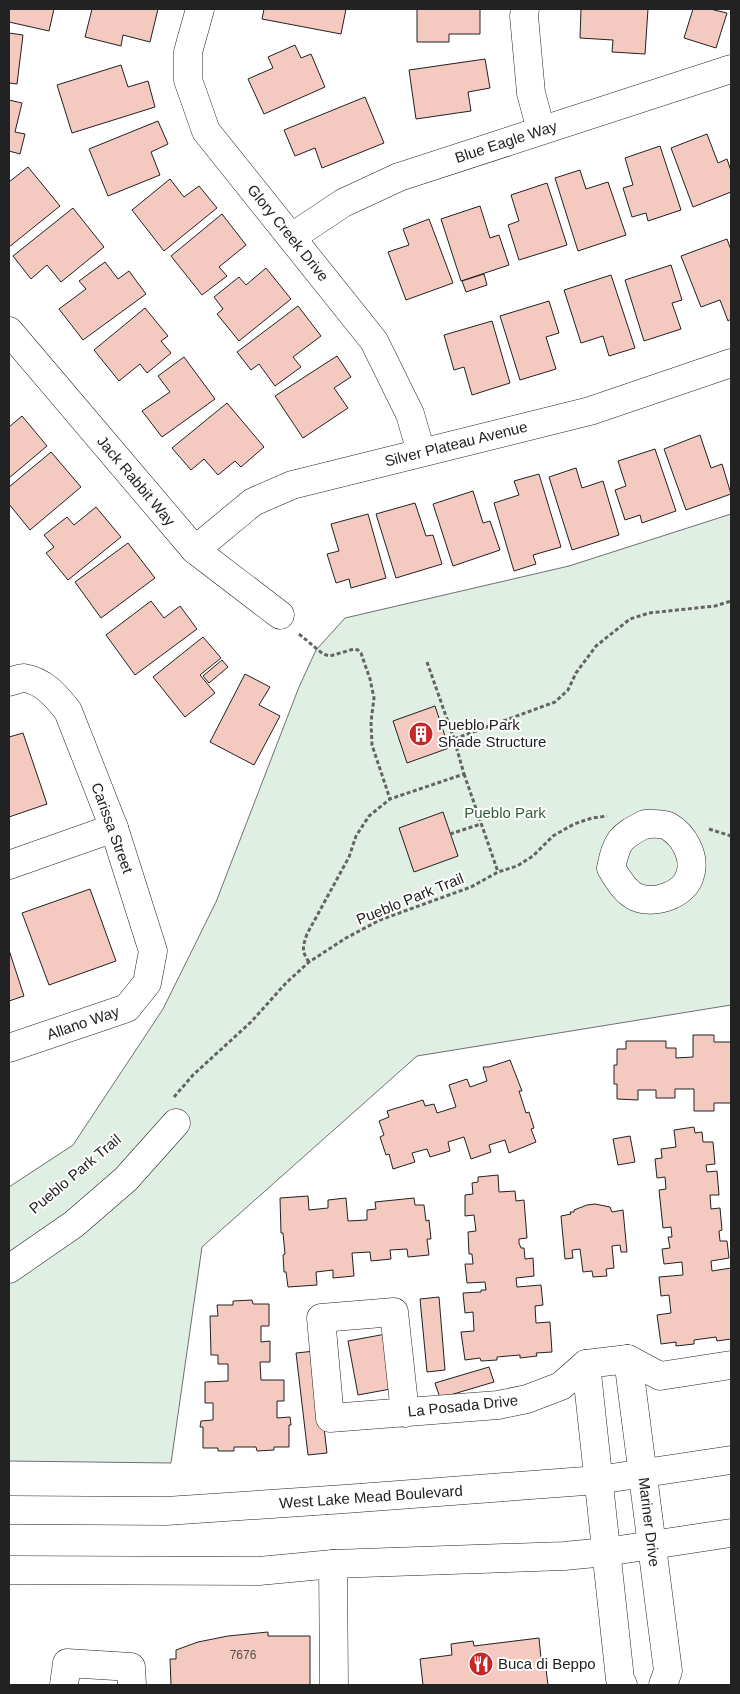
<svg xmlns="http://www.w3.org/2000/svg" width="740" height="1694" viewBox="0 0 740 1694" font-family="Helvetica,sans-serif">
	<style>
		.green { fill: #e0efe3; stroke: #6f6f6f }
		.building { fill: #f3c9c0; stroke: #222 }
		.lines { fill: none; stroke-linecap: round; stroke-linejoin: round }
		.minor-casing { stroke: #222; stroke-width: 29 }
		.major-casing { stroke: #222; stroke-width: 29 }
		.path { stroke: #646464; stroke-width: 3; stroke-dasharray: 4 2.5; stroke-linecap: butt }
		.minor { stroke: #fff; stroke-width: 28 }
		.major { stroke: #fff; stroke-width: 28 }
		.labels { text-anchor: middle; stroke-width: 4; stroke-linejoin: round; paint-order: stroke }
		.number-label { font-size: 12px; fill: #564c4a }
		.street-label { font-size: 15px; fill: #222; stroke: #fff }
		.poi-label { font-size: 15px; fill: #222; stroke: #fff; text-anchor: start }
		.park-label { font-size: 15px; fill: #2f5e38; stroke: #fff }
	</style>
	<rect width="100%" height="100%" fill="#fff"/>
	<polygon class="green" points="731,514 731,1005 417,1056 202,1247 171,1463 9,1461 9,1187 73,1145 163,1009 216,902 299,687 316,650 345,618 569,566"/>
	<g class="building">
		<polygon points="9,9 54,9 49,31 9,22"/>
		<polygon points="92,9 158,9 150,42 123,35 121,46 85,37"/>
		<polygon points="264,9 346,9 341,34 262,19"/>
		<polygon points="417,9 480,9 480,34 449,34 449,42 417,42"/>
		<polygon points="581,9 648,9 645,54 612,52 613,40 580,38"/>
		<polygon points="693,9 710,9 727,13 716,48 684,38"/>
		<polygon points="9,33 23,35 17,84 9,83"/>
		<polygon points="295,45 301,58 311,54 325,87 264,114 248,79 273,68 268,57"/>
		<polygon points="485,59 490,88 468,92 471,111 416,119 409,70"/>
		<polygon points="121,65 128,87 148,81 155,107 72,133 57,85"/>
		<polygon points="365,97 384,143 322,168 315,148 295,156 284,130"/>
		<polygon points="9,100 22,103 15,132 25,134 20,154 9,151"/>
		<polygon points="158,121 168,144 151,152 160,175 108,196 89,149"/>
		<polygon points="707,134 718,163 727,159 731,171 731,192 693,207 671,148"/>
		<polygon points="660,146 681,210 648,221 646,213 632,217 623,188 633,185 625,158"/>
		<polygon points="28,167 60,206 9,247 9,182"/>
		<polygon points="580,170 586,189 608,182 626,235 578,251 555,178"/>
		<polygon points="170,179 184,197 199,186 217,208 164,251 132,210"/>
		<polygon points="547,183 567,245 519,260 508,225 519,221 511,195"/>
		<polygon points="480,206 490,238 499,235 509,265 461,281 441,219"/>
		<polygon points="73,208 104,247 61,282 47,265 31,279 13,256"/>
		<polygon points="222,214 246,245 219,267 227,276 202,295 171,256"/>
		<polygon points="429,219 453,283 406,300 388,252 409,245 403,229"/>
		<polygon points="727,239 731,250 731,319 728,321 720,300 701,307 681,256"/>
		<polygon points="105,262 118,279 129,271 146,294 83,340 59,309 86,289 79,281"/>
		<polygon points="671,265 682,300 672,303 681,329 644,341 625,280"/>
		<polygon points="266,268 291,299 239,341 217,314 223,309 214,297 239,277 246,285"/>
		<polygon points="484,274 487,285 466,292 462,281"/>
		<polygon points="611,275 635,348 609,356 603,336 581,343 564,290"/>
		<polygon points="549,301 559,333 546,337 556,369 520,380 500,316"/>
		<polygon points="298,306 321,336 293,357 301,367 275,386 259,364 251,370 237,352"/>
		<polygon points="145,308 168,336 161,341 171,353 147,373 140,364 119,381 94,350"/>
		<polygon points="492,321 510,383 472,395 464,367 454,370 444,335"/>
		<polygon points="337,356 351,377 334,388 348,408 303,438 275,396"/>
		<polygon points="184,357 215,399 162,437 142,411 170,392 158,376"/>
		<polygon points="227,403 264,447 241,467 235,461 218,475 204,459 191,470 172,448"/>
		<polygon points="22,416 47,446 9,478 9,427"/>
		<polygon points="700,435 711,468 722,464 731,494 686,510 664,449"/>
		<polygon points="655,449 676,511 642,523 640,515 625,520 615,490 626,486 618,461"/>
		<polygon points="51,452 81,487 30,530 9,504 9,487"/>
		<polygon points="576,468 582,488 603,481 619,535 572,550 549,477"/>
		<polygon points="539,474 561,547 533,555 536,564 514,571 494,503 519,495 514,481"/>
		<polygon points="473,491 483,523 490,521 500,550 453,566 433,504"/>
		<polygon points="415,503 426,536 433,535 442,564 396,578 376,514"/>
		<polygon points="96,507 121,537 68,580 46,553 54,547 44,535 67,517 74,525"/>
		<polygon points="368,514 386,578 351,588 349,579 336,583 327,554 339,551 331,524"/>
		<polygon points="128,543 155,578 101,618 75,582"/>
		<polygon points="151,601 164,618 180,606 197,629 135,675 106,635"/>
		<polygon points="203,637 221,658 200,675 215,693 185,717 153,677"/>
		<polygon points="222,660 228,667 209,683 203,676"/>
		<polygon points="245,674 270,687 259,705 280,716 254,765 210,742"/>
		<polygon points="435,706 449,748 407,763 393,721"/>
		<polygon points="23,733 47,804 9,817 9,737"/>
		<polygon points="443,812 458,856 414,872 399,828"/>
		<polygon points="90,889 116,961 49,985 22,913"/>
		<polygon points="9,950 24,996 9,1001"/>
		<polygon points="693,1035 714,1035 714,1042 731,1042 731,1103 714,1103 714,1111 694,1111 694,1089 675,1089 675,1098 656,1098 656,1090 638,1090 638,1100 617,1099 617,1084 614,1084 614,1065 617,1065 617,1049 626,1049 626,1041 666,1041 666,1048 676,1048 676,1058 693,1057"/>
		<polygon points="510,1060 522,1091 519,1091 526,1113 529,1112 534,1128 531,1129 536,1142 509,1153 505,1140 489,1145 491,1152 471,1159 464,1137 448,1142 450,1151 430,1157 427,1149 412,1153 415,1162 393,1169 389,1154 386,1155 380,1137 384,1135 379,1121 389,1117 387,1111 423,1100 425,1106 434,1104 437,1113 456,1107 449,1085 467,1079 470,1087 487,1081 483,1067 489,1067"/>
		<polygon points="694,1127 695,1133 702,1132 703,1142 713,1142 715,1164 706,1165 707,1172 717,1171 719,1195 710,1195 711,1209 720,1208 722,1230 719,1231 720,1241 727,1241 729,1258 711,1261 712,1271 731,1268 731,1339 717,1341 716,1337 694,1340 694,1344 676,1346 676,1342 661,1344 657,1315 671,1313 669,1295 661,1296 659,1277 683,1275 682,1262 664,1264 662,1249 670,1248 668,1237 672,1237 671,1227 663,1228 659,1190 666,1189 665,1177 657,1178 655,1159 662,1158 661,1149 676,1147 674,1130"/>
		<polygon points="630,1136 635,1162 618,1165 613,1139"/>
		<polygon points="498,1175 499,1192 515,1191 516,1201 524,1200 527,1238 519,1239 519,1243 521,1248 524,1248 525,1259 533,1258 534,1276 516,1278 517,1287 541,1285 543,1305 535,1306 536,1323 550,1322 552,1352 536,1353 537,1356 520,1358 520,1355 497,1357 497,1360 481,1361 480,1358 465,1360 461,1332 474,1331 473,1312 465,1313 463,1293 481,1292 481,1290 486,1290 485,1282 467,1283 465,1264 473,1264 472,1254 469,1254 468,1232 476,1231 474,1215 465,1216 465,1195 473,1194 472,1183 478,1182 478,1177"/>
		<polygon points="308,1196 309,1210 328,1208 328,1200 346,1198 348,1221 367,1220 367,1210 376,1209 375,1202 414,1198 415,1205 424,1205 426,1221 429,1220 431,1239 427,1239 429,1255 408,1257 407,1249 390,1250 391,1259 371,1261 370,1252 352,1253 354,1276 333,1278 333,1270 316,1272 317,1285 288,1287 286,1272 284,1272 283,1255 285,1254 283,1233 281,1233 280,1198"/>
		<polygon points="595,1204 610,1207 612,1212 623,1210 627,1252 621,1252 620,1245 612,1246 614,1268 606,1269 607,1276 593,1277 592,1271 583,1272 580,1249 572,1250 573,1258 565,1259 561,1216 571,1214 570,1212 574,1212 574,1210 587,1205"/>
		<polygon points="439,1297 445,1370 427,1372 420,1299"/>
		<polygon points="252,1300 253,1304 269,1304 269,1326 261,1326 261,1342 270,1341 270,1362 260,1362 261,1380 284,1380 284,1401 277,1401 277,1418 290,1417 291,1425 289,1425 289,1447 274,1447 274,1450 257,1451 256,1447 234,1447 234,1451 218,1451 218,1448 203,1448 203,1427 200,1427 201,1421 213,1420 213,1403 205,1403 205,1382 228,1381 228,1364 218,1364 218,1355 211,1355 210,1316 218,1316 217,1305 233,1305 233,1301"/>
		<polygon points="386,1334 396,1388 358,1395 348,1341"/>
		<polygon points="315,1351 327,1453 308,1455 296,1353"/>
		<polygon points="489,1367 494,1382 440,1398 435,1383"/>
		<polygon points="268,1632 268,1636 310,1636 310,1685 171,1685 170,1659 176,1659 176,1650 198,1642 228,1636"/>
		<polygon points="539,1638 542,1669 546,1669 548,1685 423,1685 420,1659 452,1655 451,1644 473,1641 474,1646"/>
	</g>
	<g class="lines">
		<defs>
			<g id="minor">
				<polyline points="200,9 188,52 188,80 206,131 374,341 410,414 421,452"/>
				<polyline points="525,9 524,16 531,93 541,130"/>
				<polyline points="292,237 343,203 399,177 731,69"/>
				<polyline points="9,331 195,550 280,615"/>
				<polyline points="195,550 253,502 292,485 590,411 731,363"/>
				<path d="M9,682c4,-1 11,-4 15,-4 20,3 32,18 44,33l46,117 39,123 -6,32 -20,25 -118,40"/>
				<path d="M645,824c7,0 17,-1 23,2 16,9 28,31 22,49 -5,20 -36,30 -54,22 -11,-5 -19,-19 -25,-29 6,-28 9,-31 34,-44z"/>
				<polyline points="9,865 114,828"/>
				<polyline points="9,1269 74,1224 126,1179 176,1123"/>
				<polyline points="628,1359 668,1671 663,1685"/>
				<polyline points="586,1364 620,1679 623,1685"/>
				<polyline points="405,1413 394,1312 321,1318 330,1418 498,1405 527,1399 561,1386 586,1364 628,1359 660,1376 731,1365"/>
				<polyline points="333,1564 334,1685"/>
				<polyline points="64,1685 67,1663 131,1667 132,1685"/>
			</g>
			<g id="major">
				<polyline points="9,1510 166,1511 345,1499 598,1480 731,1460"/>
				<polyline points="9,1570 259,1571 333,1564 564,1556 606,1552 731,1533"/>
			</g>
		</defs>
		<use href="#minor" class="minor-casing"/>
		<use href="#major" class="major-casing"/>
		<g class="path">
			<polyline points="299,634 323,654 330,656 354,649 358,650 361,653 370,679 374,698 371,722 372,745 390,799"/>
			<polyline points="427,662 454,739"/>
			<polyline points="464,774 498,872"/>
			<polyline points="709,829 731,836"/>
			<polyline points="450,834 481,824"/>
			<path d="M309,962c-8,-11 -6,-16 -2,-28l42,-77 7,-21 13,-20 21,-17 74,-25 -10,-35 101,-37 13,-12 8,-17 20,-27 34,-27 19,-6 66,-7 16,-5"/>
			<polyline points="174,1097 193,1075 251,1022 286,983 309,962 346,938 380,920 471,887 498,872 517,866 533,856 553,836 574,824 592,818 607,816"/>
		</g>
		<use href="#minor" class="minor"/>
		<use href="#major" class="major"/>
	</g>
	<defs>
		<symbol id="building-disc" viewBox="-11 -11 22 22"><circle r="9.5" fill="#c62828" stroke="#fff"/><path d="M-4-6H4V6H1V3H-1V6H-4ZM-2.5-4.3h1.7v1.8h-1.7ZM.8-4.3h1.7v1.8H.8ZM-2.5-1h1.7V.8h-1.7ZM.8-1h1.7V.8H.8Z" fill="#fff"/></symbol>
		<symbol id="restaurant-disc" viewBox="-11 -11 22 22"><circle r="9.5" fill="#c62828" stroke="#fff"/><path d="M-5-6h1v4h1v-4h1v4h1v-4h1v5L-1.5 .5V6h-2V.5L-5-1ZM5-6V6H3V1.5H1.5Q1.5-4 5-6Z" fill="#fff"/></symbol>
	</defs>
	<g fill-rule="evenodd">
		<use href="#building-disc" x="407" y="720" width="28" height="28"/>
		<use href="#restaurant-disc" x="467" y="1650" width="28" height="28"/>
	</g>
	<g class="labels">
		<g class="number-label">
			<text x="243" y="1659">7676</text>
		</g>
		<g class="street-label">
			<text transform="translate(506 142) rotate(-18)" y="5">Blue Eagle Way</text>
			<text transform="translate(288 233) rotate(51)" y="5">Glory Creek Drive</text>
			<text transform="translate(456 444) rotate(-14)" y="5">Silver Plateau Avenue</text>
			<text transform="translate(136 481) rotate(50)" y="5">Jack Rabbit Way</text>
			<text transform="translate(112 828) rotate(70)" y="5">Carissa Street</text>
			<text transform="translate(410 899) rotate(-22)" y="5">Pueblo Park Trail</text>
			<text transform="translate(83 1023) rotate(-19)" y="5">Allano Way</text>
			<text transform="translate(75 1174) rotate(-40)" y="5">Pueblo Park Trail</text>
			<text transform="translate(463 1406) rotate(-6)" y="5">La Posada Drive</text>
			<text transform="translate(371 1497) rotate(-4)" y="5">West Lake Mead Boulevard</text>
			<text transform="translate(649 1522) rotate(83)" y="5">Mariner Drive</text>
		</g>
		<g class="poi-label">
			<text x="438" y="730">Pueblo Park<tspan x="438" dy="17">Shade Structure</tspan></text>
			<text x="498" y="1669">Buca di Beppo</text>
		</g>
		<g class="park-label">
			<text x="505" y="818">Pueblo Park</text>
		</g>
	</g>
	<rect width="740" height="1694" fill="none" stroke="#222222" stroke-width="20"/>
</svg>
